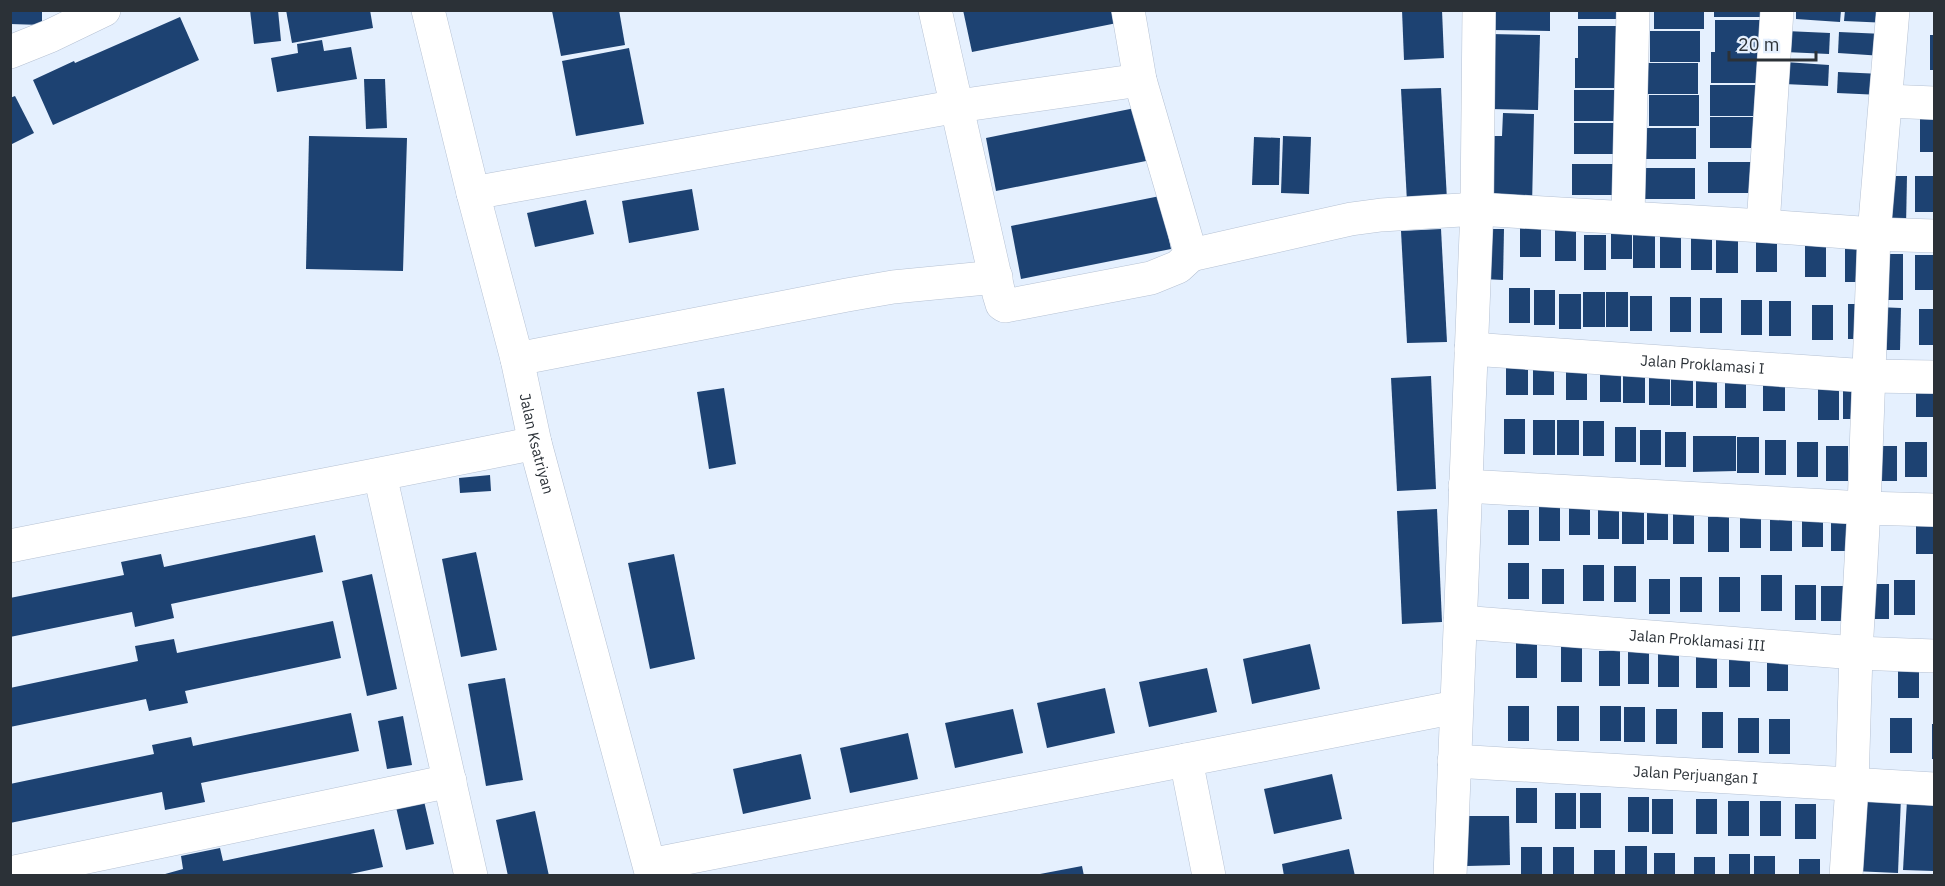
<svg xmlns="http://www.w3.org/2000/svg" width="1945" height="886" viewBox="0 0 1945 886" font-family="'IBM Plex Sans',sans-serif">
	<style>
		.building { fill: #1d4272 }
		.lines { fill: none; stroke-linecap: round; stroke-linejoin: round }
		.minor-casing { stroke: #b5c1d3; stroke-width: 34 }
		.minor { stroke: #fff; stroke-width: 33 }
		.labels { text-anchor: middle; stroke-width: 6; stroke-linejoin: round; paint-order: stroke }
		.street-label { font-size: 15px; fill: #2b3137; stroke: #e5f0fe }
	</style>
	<rect width="100%" height="100%" fill="#e5f0fe"/>
	<g class="building">
		<polygon points="10,10 42,10 42,25 10,24"/>
		<polygon points="250,10 278,10 281,41 254,44"/>
		<polygon points="286,10 370,10 373,28 292,43"/>
		<polygon points="557,10 619,10 625,45 561,56 552,11"/>
		<polygon points="963,10 1119,10 1122,22 972,52"/>
		<polygon points="1402,10 1442,10 1444,58 1404,60"/>
		<polygon points="1491,10 1550,10 1550,31 1491,30"/>
		<rect x="1578" y="10" width="50" height="9"/>
		<rect x="1654" y="10" width="50" height="19"/>
		<rect x="1714" y="10" width="50" height="7"/>
		<polygon points="1796,10 1841,10 1840,22 1796,19"/>
		<polygon points="1845,10 1889,10 1889,23 1844,21"/>
		<polygon points="180,17 199,60 53,125 33,80 74,61 75,63"/>
		<polygon points="1715,20 1765,20 1761,83 1711,83 1711,52 1715,52"/>
		<polygon points="1578,26 1628,26 1625,88 1575,88 1575,58 1578,58"/>
		<rect x="1650" y="31" width="50" height="31"/>
		<polygon points="1786,31 1830,33 1829,54 1785,52"/>
		<polygon points="1839,32 1884,34 1883,56 1838,53"/>
		<polygon points="1490,34 1540,35 1538,110 1489,109"/>
		<rect x="1930" y="35" width="4" height="35"/>
		<polygon points="322,40 324,51 351,47 357,79 277,92 271,58 298,53 297,44"/>
		<polygon points="629,48 644,124 576,136 562,61"/>
		<polygon points="1785,62 1829,65 1828,86 1784,84"/>
		<rect x="1648" y="63" width="50" height="31"/>
		<polygon points="1838,72 1882,74 1881,95 1837,93"/>
		<polygon points="364,79 385,79 387,128 366,129"/>
		<rect x="1710" y="85" width="51" height="31"/>
		<polygon points="1441,88 1447,200 1407,202 1401,89"/>
		<rect x="1574" y="90" width="49" height="31"/>
		<rect x="1649" y="95" width="50" height="31"/>
		<polygon points="15,96 34,133 10,145 10,98"/>
		<polygon points="1135,108 1146,161 996,191 986,138"/>
		<polygon points="1503,113 1534,114 1532,206 1491,199 1493,136 1502,136"/>
		<rect x="1920" y="116" width="14" height="36"/>
		<rect x="1710" y="117" width="51" height="31"/>
		<rect x="1574" y="123" width="50" height="31"/>
		<rect x="1646" y="128" width="50" height="31"/>
		<polygon points="309,136 407,138 403,271 306,269"/>
		<polygon points="1283,136 1311,137 1309,194 1281,193"/>
		<polygon points="1254,137 1280,138 1279,185 1252,185"/>
		<rect x="1708" y="162" width="50" height="31"/>
		<rect x="1572" y="164" width="50" height="31"/>
		<rect x="1645" y="168" width="50" height="31"/>
		<polygon points="1889,176 1907,176 1906,227 1889,227"/>
		<rect x="1915" y="176" width="19" height="36"/>
		<polygon points="692,189 699,230 629,243 622,201"/>
		<polygon points="1160,196 1171,249 1021,279 1011,226"/>
		<polygon points="586,200 594,234 535,247 527,213"/>
		<rect x="1520" y="223" width="21" height="34"/>
		<rect x="1611" y="224" width="21" height="35"/>
		<rect x="1555" y="226" width="21" height="35"/>
		<polygon points="1441,229 1447,342 1407,343 1401,231"/>
		<polygon points="1484,229 1504,229 1503,280 1483,279"/>
		<rect x="1633" y="233" width="22" height="35"/>
		<rect x="1660" y="233" width="21" height="35"/>
		<rect x="1584" y="235" width="22" height="35"/>
		<rect x="1691" y="235" width="21" height="35"/>
		<rect x="1756" y="237" width="21" height="35"/>
		<rect x="1716" y="238" width="22" height="35"/>
		<rect x="1805" y="241" width="21" height="36"/>
		<rect x="1845" y="247" width="21" height="35"/>
		<polygon points="1879,254 1903,254 1903,300 1878,300"/>
		<rect x="1915" y="255" width="19" height="35"/>
		<rect x="1509" y="288" width="21" height="35"/>
		<rect x="1534" y="290" width="21" height="35"/>
		<rect x="1583" y="292" width="22" height="35"/>
		<rect x="1606" y="292" width="22" height="35"/>
		<rect x="1559" y="294" width="22" height="35"/>
		<rect x="1630" y="296" width="22" height="35"/>
		<rect x="1670" y="297" width="21" height="35"/>
		<rect x="1700" y="298" width="22" height="35"/>
		<rect x="1741" y="300" width="21" height="35"/>
		<rect x="1769" y="301" width="22" height="35"/>
		<rect x="1848" y="304" width="21" height="35"/>
		<rect x="1812" y="305" width="21" height="35"/>
		<polygon points="1877,307 1901,308 1900,350 1876,350"/>
		<rect x="1919" y="309" width="15" height="36"/>
		<rect x="1506" y="360" width="22" height="35"/>
		<rect x="1533" y="360" width="21" height="35"/>
		<rect x="1566" y="365" width="21" height="35"/>
		<rect x="1600" y="366" width="21" height="36"/>
		<rect x="1623" y="368" width="22" height="35"/>
		<rect x="1649" y="369" width="21" height="36"/>
		<rect x="1671" y="370" width="22" height="36"/>
		<rect x="1696" y="373" width="21" height="35"/>
		<rect x="1725" y="373" width="21" height="35"/>
		<polygon points="1431,376 1436,489 1397,491 1391,378"/>
		<rect x="1763" y="376" width="22" height="35"/>
		<rect x="1916" y="381" width="18" height="36"/>
		<rect x="1843" y="383" width="21" height="36"/>
		<rect x="1818" y="385" width="21" height="35"/>
		<polygon points="724,388 736,464 709,469 697,392"/>
		<rect x="1504" y="419" width="21" height="35"/>
		<rect x="1533" y="420" width="22" height="35"/>
		<rect x="1557" y="420" width="22" height="35"/>
		<rect x="1583" y="421" width="21" height="35"/>
		<rect x="1615" y="427" width="21" height="35"/>
		<rect x="1640" y="430" width="21" height="35"/>
		<rect x="1665" y="432" width="21" height="35"/>
		<polygon points="1693,436 1736,436 1736,471 1693,472"/>
		<rect x="1737" y="437" width="22" height="36"/>
		<rect x="1765" y="440" width="21" height="35"/>
		<rect x="1797" y="442" width="21" height="35"/>
		<rect x="1905" y="442" width="22" height="35"/>
		<rect x="1826" y="446" width="22" height="35"/>
		<rect x="1876" y="446" width="21" height="35"/>
		<polygon points="490,475 491,491 460,493 459,478"/>
		<rect x="1569" y="500" width="21" height="35"/>
		<rect x="1598" y="504" width="21" height="35"/>
		<rect x="1647" y="504" width="21" height="36"/>
		<rect x="1539" y="505" width="21" height="36"/>
		<rect x="1622" y="508" width="22" height="36"/>
		<polygon points="1437,509 1442,622 1402,624 1397,511"/>
		<rect x="1673" y="509" width="21" height="35"/>
		<rect x="1508" y="510" width="21" height="35"/>
		<rect x="1802" y="512" width="21" height="35"/>
		<rect x="1740" y="513" width="21" height="35"/>
		<rect x="1770" y="516" width="22" height="35"/>
		<rect x="1831" y="516" width="21" height="35"/>
		<rect x="1708" y="517" width="21" height="35"/>
		<rect x="1916" y="519" width="18" height="35"/>
		<polygon points="315,535 323,572 171,604 174,618 135,627 132,612 10,637 10,598 124,575 121,562 161,554 164,567"/>
		<polygon points="476,552 497,650 461,657 442,559"/>
		<polygon points="674,554 695,659 650,669 628,563"/>
		<rect x="1508" y="563" width="21" height="36"/>
		<rect x="1583" y="565" width="21" height="36"/>
		<rect x="1614" y="566" width="22" height="36"/>
		<rect x="1542" y="569" width="22" height="35"/>
		<polygon points="372,574 397,689 367,696 342,581"/>
		<rect x="1761" y="575" width="21" height="36"/>
		<rect x="1680" y="577" width="22" height="35"/>
		<rect x="1719" y="577" width="21" height="35"/>
		<rect x="1649" y="579" width="21" height="35"/>
		<rect x="1894" y="580" width="21" height="35"/>
		<rect x="1868" y="584" width="21" height="35"/>
		<rect x="1795" y="585" width="21" height="35"/>
		<rect x="1821" y="586" width="22" height="35"/>
		<polygon points="333,621 341,658 185,691 188,703 149,711 146,699 10,727 10,688 138,661 135,646 174,639 177,653"/>
		<rect x="1516" y="642" width="21" height="36"/>
		<polygon points="1310,644 1320,689 1252,704 1243,659"/>
		<rect x="1561" y="646" width="21" height="36"/>
		<rect x="1628" y="649" width="21" height="35"/>
		<rect x="1599" y="651" width="21" height="35"/>
		<rect x="1658" y="652" width="21" height="35"/>
		<rect x="1729" y="652" width="21" height="35"/>
		<rect x="1696" y="653" width="21" height="35"/>
		<rect x="1767" y="655" width="21" height="36"/>
		<rect x="1898" y="663" width="21" height="35"/>
		<polygon points="1207,668 1217,712 1149,727 1139,682"/>
		<polygon points="505,678 523,780 486,786 468,684"/>
		<polygon points="1105,688 1115,733 1047,748 1037,703"/>
		<rect x="1508" y="706" width="21" height="35"/>
		<rect x="1557" y="706" width="22" height="35"/>
		<rect x="1600" y="706" width="21" height="35"/>
		<rect x="1624" y="707" width="21" height="35"/>
		<polygon points="1013,709 1023,753 955,768 945,723"/>
		<rect x="1656" y="709" width="21" height="35"/>
		<rect x="1702" y="712" width="21" height="36"/>
		<polygon points="351,713 359,751 201,783 205,802 165,810 162,792 10,823 10,784 154,754 152,745 191,737 193,746"/>
		<polygon points="403,716 412,765 387,769 378,721"/>
		<rect x="1738" y="718" width="21" height="35"/>
		<rect x="1890" y="718" width="22" height="35"/>
		<rect x="1769" y="719" width="21" height="35"/>
		<rect x="1932" y="724" width="2" height="35"/>
		<polygon points="908,733 918,779 850,793 840,748"/>
		<polygon points="801,754 811,799 743,814 733,769"/>
		<polygon points="1332,774 1342,819 1274,834 1264,789"/>
		<rect x="1516" y="788" width="21" height="35"/>
		<rect x="1555" y="793" width="21" height="36"/>
		<rect x="1580" y="793" width="21" height="35"/>
		<polygon points="1856,795 1901,797 1898,873 1853,871"/>
		<rect x="1628" y="797" width="21" height="35"/>
		<rect x="1652" y="799" width="21" height="35"/>
		<rect x="1696" y="799" width="21" height="35"/>
		<polygon points="1907,800 1934,801 1934,871 1903,870"/>
		<polygon points="424,801 434,844 406,850 396,807"/>
		<rect x="1728" y="801" width="21" height="35"/>
		<rect x="1760" y="801" width="21" height="35"/>
		<rect x="1795" y="804" width="21" height="35"/>
		<polygon points="535,811 549,876 508,876 496,820"/>
		<polygon points="1466,816 1509,816 1510,865 1467,866"/>
		<polygon points="374,829 383,867 341,876 158,876 183,869 181,856 220,848 223,861"/>
		<rect x="1625" y="846" width="22" height="30"/>
		<rect x="1521" y="847" width="21" height="29"/>
		<rect x="1553" y="847" width="21" height="29"/>
		<polygon points="1349,849 1355,876 1284,876 1282,864"/>
		<rect x="1594" y="850" width="21" height="26"/>
		<rect x="1654" y="853" width="21" height="23"/>
		<rect x="1729" y="854" width="21" height="22"/>
		<rect x="1754" y="856" width="21" height="20"/>
		<rect x="1694" y="857" width="21" height="19"/>
		<rect x="1799" y="859" width="21" height="17"/>
		<polygon points="1082,866 1084,876 1040,876 1040,874"/>
	</g>
	<g class="lines">
		<defs>
			<g id="minor">
				<path id="s1" d="M428,10l45,183 44,166 18,84 117,433"/>
				<polyline points="935,10 999,294 1002,304 1005,306 1151,278 1178,267 1191,255 1140,80 1128,10"/>
				<polyline points="10,52 50,36 104,10"/>
				<polyline points="1886,101 1934,103"/>
				<polyline points="473,193 958,106 1140,80"/>
				<polyline points="1628,217 1633,10"/>
				<polyline points="1763,226 1777,10"/>
				<polyline points="1191,255 1351,219 1381,215 1477,209 1763,226 1874,234 1934,236"/>
				<path id="s2" d="M1471,349l397,27 66,1"/>
				<polyline points="517,359 847,295 893,287 996,277"/>
				<polyline points="380,475 471,876"/>
				<polyline points="1465,486 1864,508 1934,510"/>
				<path d="M10,546c175,-35 351,-67 525,-103"/>
				<path id="s3" d="M1460,622l396,31 78,3"/>
				<polyline points="1186,760 1209,876"/>
				<path id="s4" d="M1454,761l480,28"/>
				<polyline points="650,865 1456,707"/>
				<polyline points="10,873 450,781"/>
				<polyline points="1450,876 1477,209 1479,10"/>
				<polyline points="1846,876 1852,785 1856,653 1864,508 1874,234 1893,10"/>
			</g>
		</defs>
		<use href="#minor" class="minor-casing"/>
		<use href="#minor" class="minor"/>
	</g>
	<g class="labels">
		<g class="street-label">
			<text dy="5" stroke="none"><textPath href="#s2" startOffset="232">Jalan Proklamasi I</textPath></text>
			<text dy="5" stroke="none"><textPath href="#s1" startOffset="447">Jalan Ksatriyan</textPath></text>
			<text dy="5" stroke="none"><textPath href="#s3" startOffset="238">Jalan Proklamasi III</textPath></text>
			<text dy="5" stroke="none"><textPath href="#s4" startOffset="242">Jalan Perjuangan I</textPath></text>
		</g>
	</g>
	<rect width="1945" height="886" fill="none" stroke="#2b3137" stroke-width="24"/>
	<path d="M1729 51v9h87v-9" fill="none" stroke="#2b3137" stroke-width="3"/>
	<text x="1738" y="51" font-size="18" fill="#2b3137" stroke="#e5f0fe" stroke-width="4.5" paint-order="stroke">20 m</text>
</svg>
